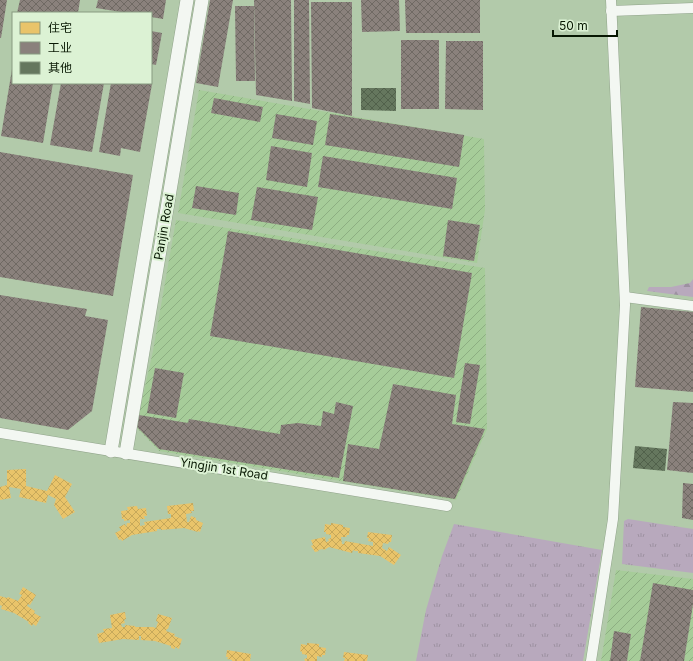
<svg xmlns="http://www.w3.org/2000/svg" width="693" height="661" viewBox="0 0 693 661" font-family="Inter,'Noto Sans SC',sans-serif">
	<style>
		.industrial { fill: url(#industrial-furrows) }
		.grass { fill: url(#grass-tufts) }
		.forest { fill: url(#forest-firs) }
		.homes { fill: url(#homes-cross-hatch) }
		.industry { fill: url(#industry-cross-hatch) }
		.building { fill: url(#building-cross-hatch) }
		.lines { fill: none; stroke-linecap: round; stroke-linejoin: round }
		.minor-casing { stroke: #90a38a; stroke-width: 11 }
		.tertiary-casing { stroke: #90a38a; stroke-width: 14 }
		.minor { stroke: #f3f7f2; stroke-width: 10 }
		.tertiary { stroke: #f3f7f2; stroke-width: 13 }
		.labels { text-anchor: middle; stroke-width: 4; stroke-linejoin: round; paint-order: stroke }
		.street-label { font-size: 12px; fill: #071702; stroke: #dcf2d4 }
	</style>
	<defs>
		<pattern id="industrial-furrows" width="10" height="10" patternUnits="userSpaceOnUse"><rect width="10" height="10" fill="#a6cc99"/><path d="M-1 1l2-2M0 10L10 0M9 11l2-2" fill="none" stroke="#8dae82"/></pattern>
		<pattern id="grass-tufts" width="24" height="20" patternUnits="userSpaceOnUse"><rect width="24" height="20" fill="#b8a9bd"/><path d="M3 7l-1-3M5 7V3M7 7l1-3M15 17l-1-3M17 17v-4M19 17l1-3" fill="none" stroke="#9d91a1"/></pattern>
		<pattern id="forest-firs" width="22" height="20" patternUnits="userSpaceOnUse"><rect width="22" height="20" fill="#b8a9bd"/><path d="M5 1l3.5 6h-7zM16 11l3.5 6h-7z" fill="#9d91a1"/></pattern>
		<pattern id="homes-cross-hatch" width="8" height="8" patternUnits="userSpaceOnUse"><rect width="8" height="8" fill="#e9c46a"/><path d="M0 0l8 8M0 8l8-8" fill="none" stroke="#c6a85a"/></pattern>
		<pattern id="industry-cross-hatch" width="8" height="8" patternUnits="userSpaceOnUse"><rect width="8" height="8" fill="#8a817c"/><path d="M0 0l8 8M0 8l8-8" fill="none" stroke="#6f6963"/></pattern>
		<pattern id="building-cross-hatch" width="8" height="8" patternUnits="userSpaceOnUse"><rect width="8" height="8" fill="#65775e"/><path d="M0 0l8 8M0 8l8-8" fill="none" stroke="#51614b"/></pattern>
	</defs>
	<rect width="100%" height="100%" fill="#b2caaa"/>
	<g class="industrial">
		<polygon points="199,90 484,139 485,210 477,263 178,213"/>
		<polygon points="176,220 485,268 487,429 456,500 159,451 136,427 153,351"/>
		<polygon points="616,570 693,579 693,661 601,661"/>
	</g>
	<g class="grass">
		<polygon points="628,519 693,529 693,573 622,564 624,521"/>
		<polygon points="454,524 602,550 583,661 416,661 426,610 442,556"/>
	</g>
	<polygon class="forest" points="693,279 693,297 647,291 649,287 671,287 690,283"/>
	<g class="homes">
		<polygon points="26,469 26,486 47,491 55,475 72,484 65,497 75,512 63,519 54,505 56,499 48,495 46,503 19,497 21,489 9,487 11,498 0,500 0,487 7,485 7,470"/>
		<polygon points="193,503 194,511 191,511 192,513 186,514 187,522 189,522 191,516 196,518 196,520 203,523 200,532 198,531 198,532 184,528 161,530 161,529 157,529 157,531 132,535 122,541 121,539 119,540 115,533 121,530 119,527 125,524 126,527 127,523 130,523 130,520 124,521 124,519 122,519 121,511 128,510 127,507 137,506 138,509 146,508 147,516 144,516 145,519 140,519 140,526 145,525 144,522 171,518 171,514 168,514 167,506"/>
		<polygon points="331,523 343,525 343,527 350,528 349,535 347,535 346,537 341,537 342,544 344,544 345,541 373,546 373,542 368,541 369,538 367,538 368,532 392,535 391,542 389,542 388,544 383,543 382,548 387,551 389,547 401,555 394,565 380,556 358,553 358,551 355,551 353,550 352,553 329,547 324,550 323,549 318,550 319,551 315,552 311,546 313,545 311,540 325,537 326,542 329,541 328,539 331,538 331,535 326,534 326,532 324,532 325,524 331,525"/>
		<polygon points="23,587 36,595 30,605 28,604 27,606 35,611 34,613 41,617 36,626 33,624 32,626 28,623 29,622 14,613 1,609 2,606 0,605 0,596 7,598 8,597 18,601 22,595 19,594"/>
		<polygon points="125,612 126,619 124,620 125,623 121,624 122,627 125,627 125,625 135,626 135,627 153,627 156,628 158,622 156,621 158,614 172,618 168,629 167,629 166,631 175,634 174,636 182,639 179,649 175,647 175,649 171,648 171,646 155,641 141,640 141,636 139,636 139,640 123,639 99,643 97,634 104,632 103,629 112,628 110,615"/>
		<polygon points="307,643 319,644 319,647 326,648 325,655 322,655 322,657 317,656 317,661 305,661 304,659 307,658 307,655 302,654 302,652 300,651 301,644 307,645"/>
		<polygon points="227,650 251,654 250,661 232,661 232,660 227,659 228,657 226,657"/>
		<polygon points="344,652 368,655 367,661 344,661 345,658 343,658"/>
	</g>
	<g class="industry">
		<polygon points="0,0 7,0 1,38 0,38"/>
		<polygon points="20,0 80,0 78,13 17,13"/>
		<polygon points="98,0 166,0 163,19 151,17 151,13 127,13 96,8"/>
		<polygon points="210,0 233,0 218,87 196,83"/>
		<polygon points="254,0 291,0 292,101 256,95"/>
		<polygon points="294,0 309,0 310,104 294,101"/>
		<polygon points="361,0 399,0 400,31 362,32"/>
		<polygon points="405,0 480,0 480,33 406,33"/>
		<polygon points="311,2 352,2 352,116 312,108"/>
		<polygon points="235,6 254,6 255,81 236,81"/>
		<polygon points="151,31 162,33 156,65 151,64"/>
		<rect x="401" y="40" width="38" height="69"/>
		<polygon points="446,41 483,41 483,110 445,109"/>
		<polygon points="12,69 13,83 53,83 43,143 1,136"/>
		<polygon points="61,83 104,83 92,152 50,145"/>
		<polygon points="111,83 152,84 140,152 121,148 120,156 99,152"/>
		<polygon points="214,98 263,107 260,122 211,113"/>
		<polygon points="276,114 317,121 313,145 272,138"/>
		<polygon points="330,114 464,135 459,167 325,145"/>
		<polygon points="271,146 312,153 307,187 266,180"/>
		<polygon points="0,152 133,175 113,296 0,277"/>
		<polygon points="323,156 457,178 452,209 318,187"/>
		<polygon points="196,186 239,193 236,215 192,208"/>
		<polygon points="257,187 318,197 312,230 251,220"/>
		<polygon points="448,220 480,225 474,261 443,256"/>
		<polygon points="228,231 472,273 454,378 210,336"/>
		<polygon points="0,295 87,309 85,316 108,320 92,411 68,430 0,418"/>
		<polygon points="641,307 693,312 693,392 635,387"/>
		<polygon points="465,363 480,365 470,424 456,422"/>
		<polygon points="155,368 184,373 176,418 147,413"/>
		<polygon points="393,384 456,395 452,424 485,429 455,499 343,481 348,444 379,449"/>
		<polygon points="336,402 353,406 339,478 159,449 137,427 139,415 188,423 189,419 280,434 281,425 298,423 321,426 323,411 334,414"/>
		<polygon points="673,402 693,403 693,473 667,470"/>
		<polygon points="683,483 693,484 693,520 682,518"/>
		<polygon points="653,583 693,590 693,604 684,661 640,661"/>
		<polygon points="614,631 631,634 627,661 610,661"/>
	</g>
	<g class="building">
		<polygon points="361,88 396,88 396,111 361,110"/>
		<polygon points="635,446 667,449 665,471 633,468"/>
	</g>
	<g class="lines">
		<defs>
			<g id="minor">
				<polyline points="611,11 693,8"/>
				<polyline points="625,297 693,306"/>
				<polyline points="0,433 447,506"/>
				<polyline points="591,661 613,519 625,305 611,0"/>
			</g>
			<g id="tertiary">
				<polyline points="111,451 187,0"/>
				<polyline points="126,453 202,0"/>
			</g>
		</defs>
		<use href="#minor" class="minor-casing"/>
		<use href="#tertiary" class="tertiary-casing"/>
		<use href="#minor" class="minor"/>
		<use href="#tertiary" class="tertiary"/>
	</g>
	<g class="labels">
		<g class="street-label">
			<text transform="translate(164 227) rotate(-80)" y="4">Panjin Road</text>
			<text transform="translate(224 469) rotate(9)" y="4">Yingjin 1st Road</text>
		</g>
	</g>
	<rect x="12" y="12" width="140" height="72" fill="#dcf2d4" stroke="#879a80"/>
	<rect x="20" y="22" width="20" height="12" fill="#e9c46a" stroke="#879a80"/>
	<text x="48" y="32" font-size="12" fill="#071702">住宅</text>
	<rect x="20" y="42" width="20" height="12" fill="#8a817c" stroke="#879a80"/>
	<text x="48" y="52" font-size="12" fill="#071702">工业</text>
	<rect x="20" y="62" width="20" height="12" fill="#65775e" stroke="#879a80"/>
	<text x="48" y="72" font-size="12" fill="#071702">其他</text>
	<path d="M553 30v6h64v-6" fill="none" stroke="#071702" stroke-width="2"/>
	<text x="559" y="30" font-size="12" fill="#071702" stroke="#dcf2d4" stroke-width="3" paint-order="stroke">50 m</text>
</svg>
